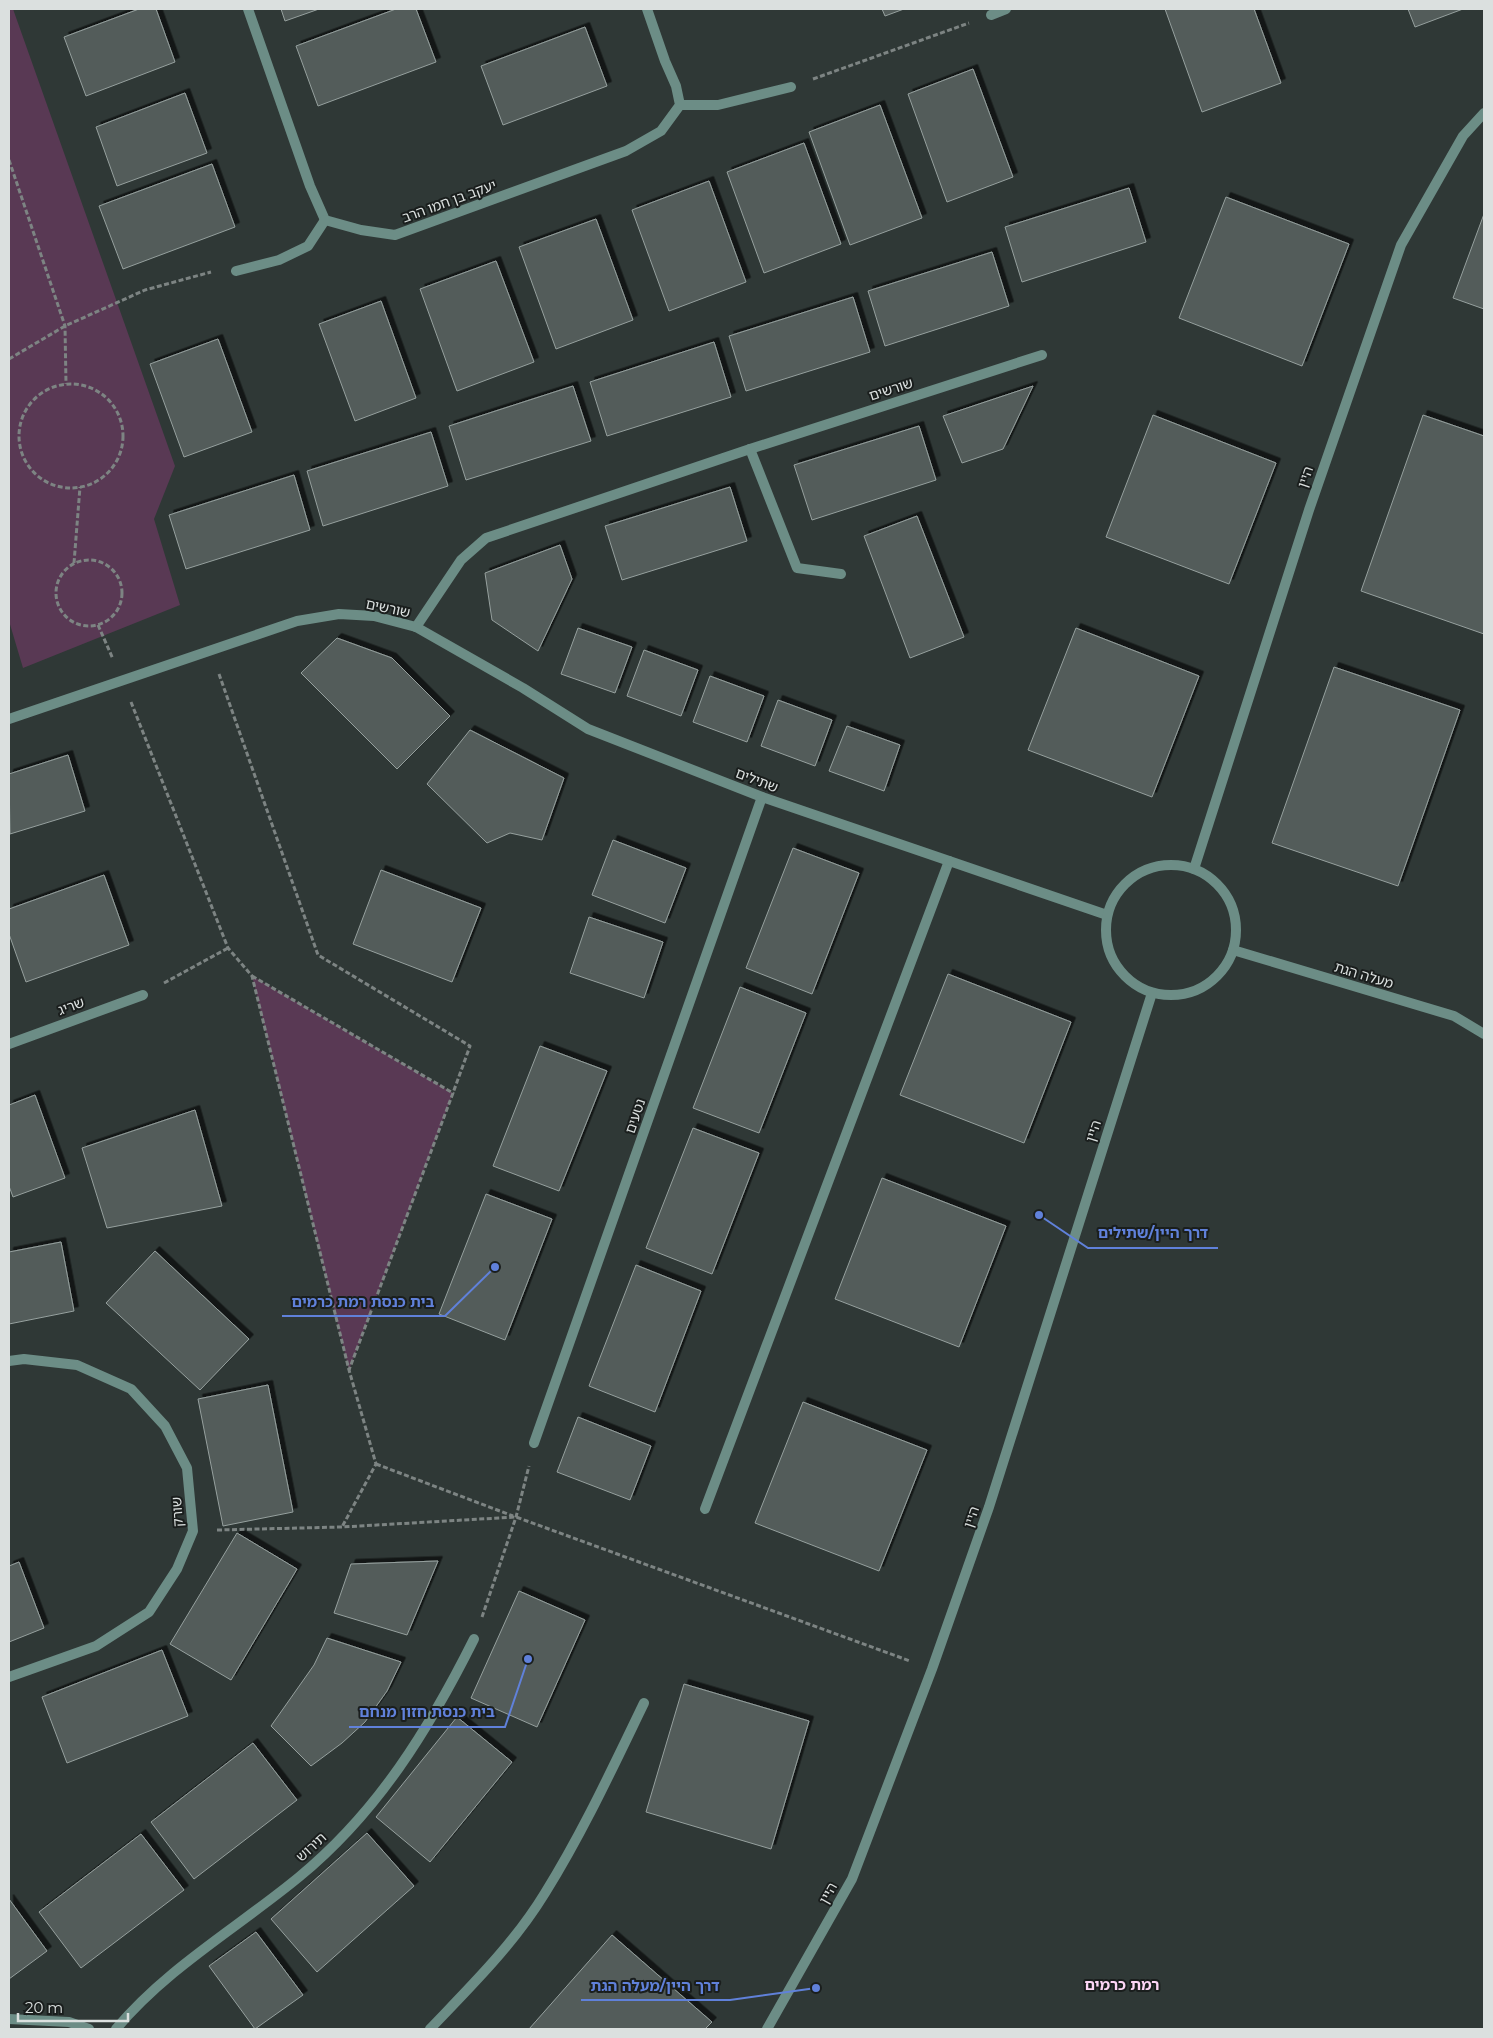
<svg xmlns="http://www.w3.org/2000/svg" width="1493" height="2038" viewBox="0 0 1493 2038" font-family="Montserrat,'Noto Sans Hebrew',sans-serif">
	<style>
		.green { fill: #593954 }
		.building { fill: #525c5a; stroke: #96a09e; filter: url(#shadow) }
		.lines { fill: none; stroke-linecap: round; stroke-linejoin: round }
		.path { stroke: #7d8483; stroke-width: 3; stroke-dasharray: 5 2.5; stroke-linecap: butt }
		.service { stroke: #6c8d86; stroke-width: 10 }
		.minor { stroke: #6c8d86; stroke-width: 10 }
		.tertiary { stroke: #6c8d86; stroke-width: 10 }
		.labels { text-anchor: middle; stroke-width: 4; stroke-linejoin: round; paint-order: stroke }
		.street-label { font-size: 14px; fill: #dbe0df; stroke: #1a1e1d }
		.neighbourhood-label { font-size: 15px; font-weight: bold; fill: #fcd5f5; stroke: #1a1e1d }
		.leader { fill: none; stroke: #6081da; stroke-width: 2 }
		.callout-dot { fill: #6081da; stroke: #1a1e1d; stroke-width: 2 }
		.callout-label { font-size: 15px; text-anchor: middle; font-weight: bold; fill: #6081da; stroke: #1a1e1d; stroke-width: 4; stroke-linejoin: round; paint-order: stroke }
	</style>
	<defs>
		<filter id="shadow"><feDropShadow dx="4.5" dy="-4.5" stdDeviation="0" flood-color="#0009"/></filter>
	</defs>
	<rect width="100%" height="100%" fill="#2f3836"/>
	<g class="green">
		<polygon points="9,9 13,9 175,466 154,519 180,605 23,668 9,621"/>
		<polygon points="252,976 453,1093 349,1370"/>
	</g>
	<g class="building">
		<polygon points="139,9 156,9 175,62 86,96 64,37"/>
		<polygon points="281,9 319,9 285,21"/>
		<polygon points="396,9 416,9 436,62 318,106 296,46"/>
		<polygon points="882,9 904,9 885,16"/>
		<polygon points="1165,9 1254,9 1281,83 1202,112"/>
		<polygon points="1408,9 1463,9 1415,27"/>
		<polygon points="585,27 607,86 503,125 481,66"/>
		<polygon points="973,69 1013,177 947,202 908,94"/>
		<polygon points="185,93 207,153 117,186 96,127"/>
		<polygon points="880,105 922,218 850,245 809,132"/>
		<polygon points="804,143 841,244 764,273 727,172"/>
		<polygon points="212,164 235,227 123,269 99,206"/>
		<polygon points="709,181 746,282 669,311 632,210"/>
		<polygon points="1129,188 1146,242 1022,282 1005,227"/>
		<polygon points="1226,197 1349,244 1302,366 1179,318"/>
		<polygon points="1484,214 1484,309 1453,298"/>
		<polygon points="596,219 633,320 556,349 519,247"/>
		<polygon points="992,252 1009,306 885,346 868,291"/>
		<polygon points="496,261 534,362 457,391 420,289"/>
		<polygon points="853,297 870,352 746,391 729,336"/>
		<polygon points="381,301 416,398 355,421 319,324"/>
		<polygon points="218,339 252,432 184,457 150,364"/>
		<polygon points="714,342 731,397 607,436 590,382"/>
		<polygon points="573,386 591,441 466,480 449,426"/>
		<polygon points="1033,386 1003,449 962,463 943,416"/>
		<polygon points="1153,415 1276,463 1229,584 1106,537"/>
		<polygon points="1423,415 1484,436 1484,634 1361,591"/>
		<polygon points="919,426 936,480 812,520 794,465"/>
		<polygon points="431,432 448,486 323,526 307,471"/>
		<polygon points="294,475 310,530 186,569 169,515"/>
		<polygon points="730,487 747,541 622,580 605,526"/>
		<polygon points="917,516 964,637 910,658 864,536"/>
		<polygon points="560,545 572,579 538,651 492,620 485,573"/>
		<polygon points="578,628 632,647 615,693 561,674"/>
		<polygon points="1076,628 1199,676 1152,797 1028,750"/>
		<polygon points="337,638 392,658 450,716 397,769 301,673"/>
		<polygon points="644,650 698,670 681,716 627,696"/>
		<polygon points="1334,667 1460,710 1398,886 1272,843"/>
		<polygon points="710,676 764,696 747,742 693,722"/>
		<polygon points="778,700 832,720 815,766 761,746"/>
		<polygon points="847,726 900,745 884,791 829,771"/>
		<polygon points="470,730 564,778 542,840 510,833 487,843 427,784"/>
		<polygon points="68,755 85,811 10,834 9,774"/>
		<polygon points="613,840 686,868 665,923 592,895"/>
		<polygon points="793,848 859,873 812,994 746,968"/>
		<polygon points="381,870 481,908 452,982 353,944"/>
		<polygon points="104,875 129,945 26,982 9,934 9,909"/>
		<polygon points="589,917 663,942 644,998 570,973"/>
		<polygon points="948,974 1071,1022 1024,1143 900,1095"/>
		<polygon points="740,987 806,1013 759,1133 693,1108"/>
		<polygon points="540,1046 607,1071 559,1191 493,1166"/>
		<polygon points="35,1095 65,1178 13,1197 9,1186 9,1105"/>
		<polygon points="195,1110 222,1206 107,1228 82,1148"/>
		<polygon points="693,1128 759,1153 712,1274 646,1248"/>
		<polygon points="882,1178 1006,1226 959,1347 835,1299"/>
		<polygon points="486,1194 552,1219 505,1340 439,1314"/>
		<polygon points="61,1242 74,1311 9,1324 9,1252"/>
		<polygon points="155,1251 249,1339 200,1390 106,1303"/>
		<polygon points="636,1265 701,1291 655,1412 589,1386"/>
		<polygon points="268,1385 293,1512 223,1526 198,1399"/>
		<polygon points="803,1402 927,1450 879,1571 755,1523"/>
		<polygon points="578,1417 651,1446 630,1500 557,1472"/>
		<polygon points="237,1533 297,1569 231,1680 170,1644"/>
		<polygon points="438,1561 407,1635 334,1613 351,1564"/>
		<polygon points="19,1562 44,1628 9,1642 9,1566"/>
		<polygon points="519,1591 585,1620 537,1727 471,1698"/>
		<polygon points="327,1638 401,1662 387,1691 365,1722 342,1743 311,1766 271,1726 314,1665"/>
		<polygon points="162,1650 188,1716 67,1763 42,1697"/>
		<polygon points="684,1684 809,1721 771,1849 646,1812"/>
		<polygon points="457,1717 512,1762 430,1862 376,1817"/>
		<polygon points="253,1743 297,1800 194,1879 151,1822"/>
		<polygon points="367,1833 414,1886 317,1972 271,1919"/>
		<polygon points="141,1834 184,1890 81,1968 39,1912"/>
		<polygon points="9,1899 47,1951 9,1979"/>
		<polygon points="256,1932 303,1995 255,2029 209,1966"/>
		<polygon points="612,1935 712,2022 705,2029 529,2029"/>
	</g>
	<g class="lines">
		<g class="path">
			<polyline points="813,79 969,23"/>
			<polyline points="9,160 65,326 66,384"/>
			<polyline points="9,359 65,326 145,290 211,272"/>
			<circle cx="71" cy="436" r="52"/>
			<circle cx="89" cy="593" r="33"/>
			<polyline points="74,563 80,487"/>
			<polyline points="98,625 113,659"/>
			<polyline points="219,674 318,955 470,1046 453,1093"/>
			<polyline points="131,702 228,948 252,976 349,1370 376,1464 342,1527"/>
			<polyline points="252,976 453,1093 349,1370"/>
			<polyline points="164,983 228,948"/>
			<polyline points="376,1464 513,1516"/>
			<polyline points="217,1530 342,1527 516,1517 910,1661"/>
			<polyline points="482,1617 516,1517 529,1466"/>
		</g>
		<g class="service">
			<polyline points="705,1509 949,861"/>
			<path d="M430,2029c41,-43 84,-85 115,-136 38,-61 68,-126 99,-190"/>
		</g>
		<g class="minor">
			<polyline points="248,9 310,186 325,220 361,230 395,235 626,151 661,131 680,105 676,86 665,61 647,9"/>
			<polyline points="991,15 1006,9"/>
			<polyline points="680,105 718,105 791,87"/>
			<polyline points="236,271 279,260 308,246 325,220"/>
			<polyline points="750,449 797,568 841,574"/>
			<polyline points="416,627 461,560 486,538 750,449 1042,355"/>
			<polyline points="9,719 297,621 339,614 374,616 416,627 523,688 588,729 762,797 1107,915"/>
			<polyline points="1233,950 1454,1016 1484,1034"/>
			<polyline points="9,1044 143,995"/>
			<polyline points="9,1361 24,1359 77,1365 131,1389 165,1426 187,1468 193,1531 177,1569 149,1612 96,1646 9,1677"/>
			<polyline points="534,1443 762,797"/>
			<polyline points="9,2019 69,2022 89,2029"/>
			<path d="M116,2029c51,-61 121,-101 183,-152 79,-65 130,-148 175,-238"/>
		</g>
		<g class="tertiary">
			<circle cx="1171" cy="930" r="65"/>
			<polyline points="1194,869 1309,510 1401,245 1463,136 1484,113"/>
			<polyline points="767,2029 852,1879 932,1669 989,1507 1152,993"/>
		</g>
	</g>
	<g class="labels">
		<g class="street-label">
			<text transform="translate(449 201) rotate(-20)" y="5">יעקב בן חמו הרב</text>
			<text transform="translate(891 389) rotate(-18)" y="5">שורשים</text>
			<text transform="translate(1305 477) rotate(-71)" y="5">היין</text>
			<text transform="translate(388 608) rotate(12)" y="5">שורשים</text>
			<text transform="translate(757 780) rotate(21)" y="5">שתילים</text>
			<text transform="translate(1364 975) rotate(17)" y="5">מעלה הגת</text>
			<text transform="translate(71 1006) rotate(-20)" y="5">שריג</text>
			<text transform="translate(635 1116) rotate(-71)" y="5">נטעים</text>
			<text transform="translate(1093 1131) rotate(-72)" y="5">היין</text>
			<text transform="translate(177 1512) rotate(-94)" y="5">שורק</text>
			<text transform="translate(971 1517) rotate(-71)" y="5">היין</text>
			<text transform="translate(311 1847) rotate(-43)" y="5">תירוש</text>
			<text transform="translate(828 1893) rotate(-61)" y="5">היין</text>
		</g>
		<g class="neighbourhood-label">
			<text x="1122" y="1990">רמת כרמים</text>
		</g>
	</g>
	<path class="leader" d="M1039 1215L1088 1248H1218M495 1267L445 1316H282M528 1659L505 1727H349M816 1988L730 2000H581"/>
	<g class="callout-dot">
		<circle cx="1039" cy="1215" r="5"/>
		<circle cx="495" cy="1267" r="5"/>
		<circle cx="528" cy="1659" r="5"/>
		<circle cx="816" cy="1988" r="5"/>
	</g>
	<g class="callout-label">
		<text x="1153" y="1238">דרך היין/שתילים</text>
		<text x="363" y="1307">בית כנסת רמת כרמים</text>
		<text x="427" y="1717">בית כנסת חזון מנחם</text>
		<text x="655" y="1991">דרך היין/מעלה הגת</text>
	</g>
	<rect width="1493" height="2038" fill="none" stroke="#dbe0df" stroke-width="20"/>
	<path d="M18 2013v8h110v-8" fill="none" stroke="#dbe0df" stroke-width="2.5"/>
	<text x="25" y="2013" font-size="15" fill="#dbe0df" stroke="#1a1e1d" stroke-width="4" paint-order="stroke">20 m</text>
</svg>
